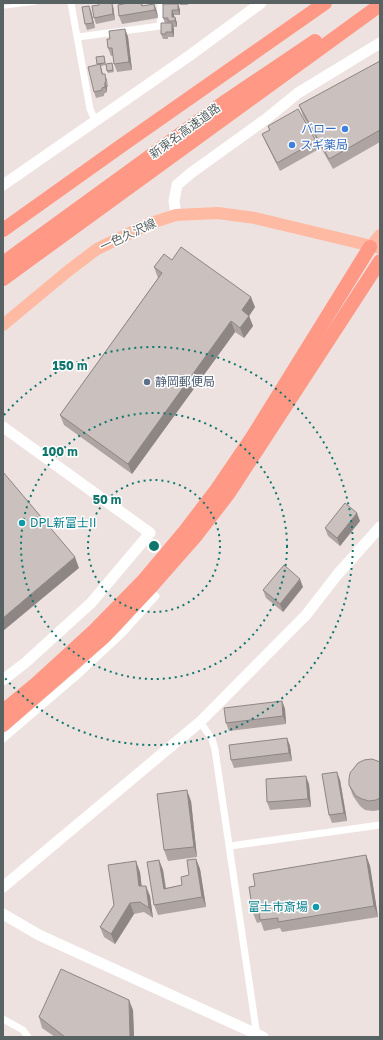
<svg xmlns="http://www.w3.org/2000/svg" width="383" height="1040" viewBox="0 0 383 1040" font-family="'Golos Text','Noto Sans JP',sans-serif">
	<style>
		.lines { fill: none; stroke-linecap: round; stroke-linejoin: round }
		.lane { stroke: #fff; stroke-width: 3.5 }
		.street { stroke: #fff; stroke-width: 7 }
		.secondary { stroke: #fff; stroke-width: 11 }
		.primary { stroke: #ffbaa3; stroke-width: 12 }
		.highway { stroke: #ff9885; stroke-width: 14 }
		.wall { fill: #aea5a3 }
		.shaded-wall { fill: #8d8685 }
		.building { fill: #cac0be; stroke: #8d8685 }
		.ring { fill: none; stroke: #0f766e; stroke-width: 2; stroke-dasharray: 2 4 }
		.shop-dot { fill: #3f7fe0; stroke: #fff; stroke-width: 1.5 }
		.service-dot { fill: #5c6f8a; stroke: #fff; stroke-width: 1.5 }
		.culture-dot { fill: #0f9aa8; stroke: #fff; stroke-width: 1.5 }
		.labels { text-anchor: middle; stroke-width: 3; stroke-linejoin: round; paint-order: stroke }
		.shop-label { font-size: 12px; fill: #366cbe; stroke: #fff; text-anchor: end }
		.street-label { font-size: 12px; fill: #586262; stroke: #fff }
		.service-label { font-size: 12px; fill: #4e5e75; stroke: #fff; text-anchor: start }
		.culture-label { font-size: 12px; fill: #0d838f; stroke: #fff; text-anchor: start }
		.centre { fill: #0f766e; stroke: #fff; stroke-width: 2 }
		.ring-label { font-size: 12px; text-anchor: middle; font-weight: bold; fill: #0f766e; stroke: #fff; stroke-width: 3; stroke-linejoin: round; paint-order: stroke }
	</style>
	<rect width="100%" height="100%" fill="#ede2df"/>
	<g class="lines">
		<polyline class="lane" points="3,7 35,3"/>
		<g class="street">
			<polyline points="71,3 90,109 95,120"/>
			<polyline points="78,37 160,26 161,3"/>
			<polyline points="200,722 212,739 215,750 257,1036"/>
			<polyline points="3,739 79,674 123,633 156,596"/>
			<polyline points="230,846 380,825"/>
			<polyline points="3,1019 23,1030 28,1037"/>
		</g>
		<g class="secondary">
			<polyline points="3,185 189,56 261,3"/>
			<polyline points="176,215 174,201 177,185 191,173 266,119 298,93 380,43"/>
			<polyline points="3,427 150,533 91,603 25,663 3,680"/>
			<polyline points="3,887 200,722 306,615 337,575 380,527"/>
			<polyline points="3,914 39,935 263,1037"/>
		</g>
		<g class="primary">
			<polyline points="370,247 380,235"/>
			<polyline points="3,325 68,271 97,249 151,223 176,215 218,213 255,218 380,248"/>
		</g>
		<g class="highway">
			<polyline points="3,230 121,146 325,3"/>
			<polyline points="3,263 226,101 315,41"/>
			<polyline points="3,279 380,5"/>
			<polyline points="3,711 36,684 95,630 143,581 185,531 217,489 253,436 370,247"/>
			<polyline points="3,725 104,637 151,587 195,537 229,493 380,261"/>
		</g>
	</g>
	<g class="wall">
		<polygon points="142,3 143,6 154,4 157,12 158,18 122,24 119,16"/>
		<polygon points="179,3 188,3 188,5 180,5"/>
		<polygon points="178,4 180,10 180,15 174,15 174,17 175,17 177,23 177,27 173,27 174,29 174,37 168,37 168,39 163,39 161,34 165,23 163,18"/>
		<polygon points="113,6 115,20 96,24 94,18"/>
		<polygon points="91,11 95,28 87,30 85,24"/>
		<polygon points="125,29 128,37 132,70 117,72 114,64 113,56 111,56 108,48 110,39"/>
		<polygon points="104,56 106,65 101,66 103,74 107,79 108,87 107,87 107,92 104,94 104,96 96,98 94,92 98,64 96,57"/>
		<polygon points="380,62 380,142 333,169 303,116 299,105"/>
		<polygon points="112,63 114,72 108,73 107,71"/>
		<polygon points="268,126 316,141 319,149 280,171 265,141 262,134 269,130"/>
		<polygon points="172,260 255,307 249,316 253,326 244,338 235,332 132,474 64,425 60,415 158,278 154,267"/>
		<polygon points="360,521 340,546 328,536 325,528"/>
		<polygon points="303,587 283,612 266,598 263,590"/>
		<polygon points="282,701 285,709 286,724 229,731 226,723"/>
		<polygon points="287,738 290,746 292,761 234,768 231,760"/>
		<polygon points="380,762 380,810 373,811 365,810 360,806 353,796 349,785"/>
		<polygon points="340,780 347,821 332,823 329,815"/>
		<polygon points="309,784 311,807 270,810 267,802"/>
		<polygon points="191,801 197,857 168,861 164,850"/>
		<polygon points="366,855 370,866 378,917 282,932 280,928 264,931 261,922 257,923 253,913 255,886"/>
		<polygon points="196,859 200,869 206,907 158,915 154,905 159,860 163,870 166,888 182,885 189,875"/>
		<polygon points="140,872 141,886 150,896 153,918 144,912 134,914 115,944 104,937 100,927 114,905"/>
		<polygon points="133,1010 134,1037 55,1037 42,1028 39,1017"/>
	</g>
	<g class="shaded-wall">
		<polygon points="112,3 113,6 115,20 113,14"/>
		<polygon points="154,4 157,12 158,18 155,10"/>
		<polygon points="178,4 180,10 180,15 178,10"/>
		<polygon points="89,6 91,11 95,28 93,23"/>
		<polygon points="172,10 174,15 174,21 172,17"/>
		<polygon points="175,17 177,23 177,27 175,21"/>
		<polygon points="172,23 174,29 174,37 172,32"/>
		<polygon points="125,29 128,37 132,70 129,62"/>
		<polygon points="105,82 107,87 107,92 105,87"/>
		<polygon points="251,297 255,307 249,316 253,326 244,338 240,328 242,310"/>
		<polygon points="231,321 235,332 132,474 128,464"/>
		<polygon points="357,513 360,521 340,546 337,538"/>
		<polygon points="75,557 79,568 3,631 3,618"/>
		<polygon points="300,579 303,587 283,612 280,604"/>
		<polygon points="282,701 285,709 286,724 283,716"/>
		<polygon points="287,738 290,746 292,761 289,753"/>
		<polygon points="337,772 340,780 347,821 344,813"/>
		<polygon points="306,776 309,784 311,807 308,799"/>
		<polygon points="187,790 191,801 197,857 194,847"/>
		<polygon points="366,855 370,866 378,917 374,906"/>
		<polygon points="196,859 200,869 206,907 202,897"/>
		<polygon points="159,860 163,870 167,899 164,889"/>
		<polygon points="136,861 140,872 143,897 139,886"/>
		<polygon points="146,886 150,896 153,918 149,908"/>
		<polygon points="130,903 134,914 115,944 111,934"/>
		<polygon points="129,1000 133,1010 134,1037 130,1037"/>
	</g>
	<g class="building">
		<polygon points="99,3 112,3 113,14 94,18 92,6 99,5"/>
		<polygon points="128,3 141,3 142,6 154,4 155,10 119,16 118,5"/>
		<polygon points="163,4 178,4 178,10 172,10 172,17 175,17 175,21 168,21 168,18 163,18"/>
		<polygon points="89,6 93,23 85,24 82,7"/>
		<polygon points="161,23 172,23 172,32 166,32 166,34 161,34"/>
		<polygon points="125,29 129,62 114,64 112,48 108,48 107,39 110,39 109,31"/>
		<polygon points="104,56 105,63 97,64 96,57"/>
		<polygon points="380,61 380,130 329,159 299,105"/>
		<polygon points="112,63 113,70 107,71 106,64"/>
		<polygon points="100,64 102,74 105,74 106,81 105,82 105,87 102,88 102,90 94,92 88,67"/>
		<polygon points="298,109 316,141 277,163 262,134 270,130 268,126"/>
		<polygon points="181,247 251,297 242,310 249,316 240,328 231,321 128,464 60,415 162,273 154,267 164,254 172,260"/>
		<polygon points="3,472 75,557 3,618"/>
		<polygon points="345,503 357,513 337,538 325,528"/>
		<polygon points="284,565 300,579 280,604 263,590"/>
		<polygon points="282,701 283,716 226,723 224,708"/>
		<polygon points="287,738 289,753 231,760 229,745"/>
		<polygon points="372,759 380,762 380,798 376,800 369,801 362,799 356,796 349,785 349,779 350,773 358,763 364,760"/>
		<polygon points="337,772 344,813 329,815 322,774"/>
		<polygon points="306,776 308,799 267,802 266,779"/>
		<polygon points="187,790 194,847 164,850 157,794"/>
		<polygon points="366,855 374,906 278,922 278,918 260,920 259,912 253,913 249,887 255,886 253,874"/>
		<polygon points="196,859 202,897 154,905 147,862 159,860 164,889 182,885 181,877 189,875 187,860"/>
		<polygon points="136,861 139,886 146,886 149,908 140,902 130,903 111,934 100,927 114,905 108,865"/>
		<polygon points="61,969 129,1000 130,1037 65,1037 39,1017"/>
	</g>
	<g class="ring">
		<circle cx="154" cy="546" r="66"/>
		<circle cx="154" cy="546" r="133"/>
		<path d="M4 415A199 199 0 1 1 4 677"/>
	</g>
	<g class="shop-dot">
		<circle cx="345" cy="129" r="4"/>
		<circle cx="292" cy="145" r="4"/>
	</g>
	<circle class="service-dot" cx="147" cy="382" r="4"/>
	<g class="culture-dot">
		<circle cx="22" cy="523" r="4"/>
		<circle cx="316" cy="907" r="4"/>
	</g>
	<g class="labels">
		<g class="shop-label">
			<text x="337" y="133">バロー</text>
			<text x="300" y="149" text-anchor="start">スギ薬局</text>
		</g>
		<g class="street-label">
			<text transform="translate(185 131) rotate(-36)" y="4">新東名高速道路</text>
			<text transform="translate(128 235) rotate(-25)" y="4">一色久沢線</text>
		</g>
		<g class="service-label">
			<text x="155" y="386">静岡郵便局</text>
		</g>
		<g class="culture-label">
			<text x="30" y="527">DPL新富士II</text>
			<text x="308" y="911" text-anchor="end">富士市斎場</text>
		</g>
	</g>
	<circle cx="154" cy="546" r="6" class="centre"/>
	<g class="ring-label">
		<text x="70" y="370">150 m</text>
		<text x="60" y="456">100 m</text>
		<text x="107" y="504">50 m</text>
	</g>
	<rect width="383" height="1040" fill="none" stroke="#586262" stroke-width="8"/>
</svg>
